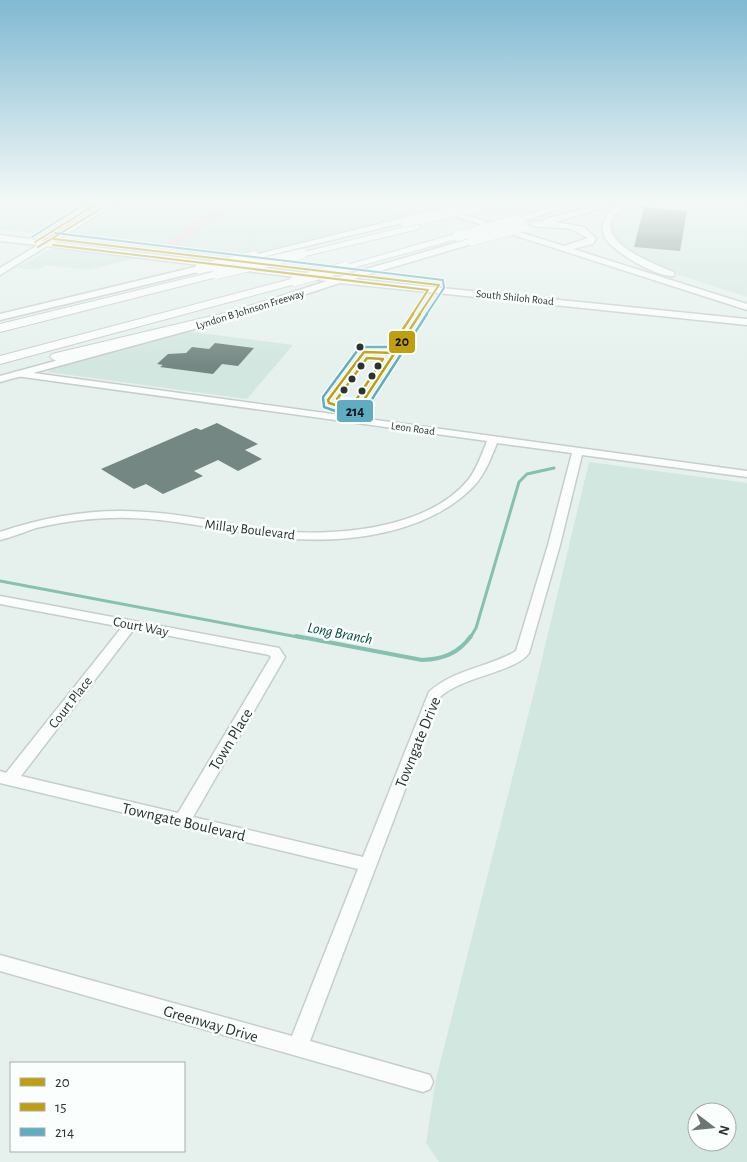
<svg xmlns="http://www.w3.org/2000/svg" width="747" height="1162" viewBox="0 0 747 1162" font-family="'Alegreya Sans',sans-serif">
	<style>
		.built { fill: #d2e7df; fill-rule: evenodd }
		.green { fill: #ebd2da }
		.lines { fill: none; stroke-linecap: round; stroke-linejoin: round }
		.stream-far1 { stroke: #85c1b0; stroke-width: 3 }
		.stream { stroke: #85c1b0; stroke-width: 4 }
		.building { fill: #748782 }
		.minor-casing { stroke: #c5cecb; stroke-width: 3 }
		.major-casing { stroke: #c5cecb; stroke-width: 3 }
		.highway-casing { stroke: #c5cecb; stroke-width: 2 }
		.minor { fill: #fbfdfc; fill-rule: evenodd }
		.major { fill: #fbfdfc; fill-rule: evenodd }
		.highway { fill: #fbfdfc; fill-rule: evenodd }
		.major-bridge-casing { stroke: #c5cecb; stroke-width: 10; stroke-linecap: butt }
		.highway-bridge-casing { stroke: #c5cecb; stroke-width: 11; stroke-linecap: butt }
		.major-bridge { stroke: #fbfdfc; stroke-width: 9 }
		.highway-bridge { stroke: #fbfdfc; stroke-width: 10 }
		.bus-1-far1-casing { stroke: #fafefd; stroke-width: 4 }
		.bus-1-casing { stroke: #fafefd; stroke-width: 5 }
		.bus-2-far1-casing { stroke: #fafefd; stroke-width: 4 }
		.bus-2-casing { stroke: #fafefd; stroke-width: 5 }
		.bus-3-far1-casing { stroke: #fafefd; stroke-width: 4 }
		.bus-3-casing { stroke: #fafefd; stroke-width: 5 }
		.bus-1-far1 { stroke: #bf9e0f; stroke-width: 2 }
		.bus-1 { stroke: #bf9e0f; stroke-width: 2.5 }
		.bus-2-far1 { stroke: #bf9e0f; stroke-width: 2 }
		.bus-2 { stroke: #bf9e0f; stroke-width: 2.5 }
		.bus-3-far1 { stroke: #5eadc3; stroke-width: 2 }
		.bus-3 { stroke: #5eadc3; stroke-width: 2.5 }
		.bus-dot { fill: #2b3331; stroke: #fafefd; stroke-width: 2 }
		.labels { text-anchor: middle; stroke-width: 5; stroke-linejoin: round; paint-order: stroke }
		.far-street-label { font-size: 11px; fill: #2b3331; stroke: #fafefd }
		.street-label { font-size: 14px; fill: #2b3331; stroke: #fafefd }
		.water-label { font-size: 15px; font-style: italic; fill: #00483a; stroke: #fafefd }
		.near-street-label { font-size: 16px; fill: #2b3331; stroke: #fafefd }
		.line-badge { stroke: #fafefd; stroke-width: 2 }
		.pale-badge-label { font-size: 14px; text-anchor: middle; font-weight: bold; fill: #111 }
	</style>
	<rect width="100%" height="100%" fill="#e6f1ed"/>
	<g class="built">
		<polygon points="0,203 92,203 45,231 32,233 0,230"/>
		<polygon points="117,203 222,203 159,248 67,236"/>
		<polygon points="236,203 371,203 409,216 236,258 173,250"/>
		<polygon points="640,203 747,203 747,297 654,267 622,247 610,231 616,214"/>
		<polygon points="52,248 141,257 88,270 47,265 38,270 17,268"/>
		<polygon points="184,331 293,345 247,399 48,372 60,363"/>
		<path d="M589,462l158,21v679h-308l-13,-19 10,-64 99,-391zM697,1112h30v30h-30z"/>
	</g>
	<polygon class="green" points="222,203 236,203 173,250 159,248"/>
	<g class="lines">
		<g class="stream-far1">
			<polyline points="0,581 303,638"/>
			<polyline points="470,638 476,628 519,482 527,474 554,468"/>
		</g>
		<path class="stream" d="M296,636l126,24c21,-1 36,-6 49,-24"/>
	</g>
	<g class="building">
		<polygon points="644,207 687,211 680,251 634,247"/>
		<polygon points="215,343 254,348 238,366 222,364 213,374 160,367 163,365 157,364 168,354 186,353 192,347 209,349"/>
		<polygon points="217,423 258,444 245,450 262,459 238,471 218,460 194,471 203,476 163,494 146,484 134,489 101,469 196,428 201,430"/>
	</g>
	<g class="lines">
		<defs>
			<path id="minor" d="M19,371l728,100v6l-165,-22 -22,90 -31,108c-13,19 -66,23 -89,44l-130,344 120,34 3,7 -3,7 -7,3 -423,-121v-16l292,81 66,-167 -358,-86v-12l6,2 116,-146 -122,-23v-8l279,52 6,9 -92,160 170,40 66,-165c25,-23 59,-24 87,-41l32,-106 24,-92 -75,-10c-6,15 -12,31 -23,43 -46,48 -128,58 -191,52 -51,-4 -101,-19 -153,-20 -31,-1 -64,3 -94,10 -12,4 -24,9 -36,12v-8c47,-16 96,-24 146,-20 40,2 80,12 120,18 62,7 160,2 203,-51 8,-11 13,-25 18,-38l-471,-65v-4zM134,629l135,26 2,2 -93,156 -157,-37z"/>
			<g id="major">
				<polygon points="106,203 116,203 54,242 339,277 472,238 475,239 475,243 353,279 747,319 747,325 340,283 235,317 232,316 232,312 327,281 47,246 0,275 0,268 38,245 0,241 0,235 44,241"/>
				<polygon points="414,203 427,203 564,246 588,238 571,229 534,226 530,224 531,222 544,221 545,219 605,203 619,203 555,222 584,227 596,238 593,244 573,249 747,304 747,310"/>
				<path d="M620,203h9c-5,5 -11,8 -15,13 -19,27 43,49 60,56v4c-16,2 -61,-24 -69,-38 -2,-4 -2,-8 -3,-12l6,-13z"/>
				<polygon points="411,216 415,218 414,220 254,259 250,256"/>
				<polygon points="199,266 204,269 202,271 0,320 0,314"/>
				<polygon points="194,323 198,324 198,328 0,382 0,376"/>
			</g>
			<g id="highway">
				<polygon points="499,203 515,203 496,210 491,207"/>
				<polygon points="563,203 578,203 523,221 515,219"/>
				<polygon points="416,224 421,227 419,229 301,257 296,254"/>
				<polygon points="458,233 463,236 461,238 345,270 340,267"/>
				<polygon points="217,271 222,274 221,276 0,332 0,324"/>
				<polygon points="295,278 300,281 299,283 0,364 0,356"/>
				<polygon points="250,307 254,308 254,312 56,361 50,357 52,354"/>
			</g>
		</defs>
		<use href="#minor" class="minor-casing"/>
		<use href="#major" class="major-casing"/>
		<use href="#highway" class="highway-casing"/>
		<use href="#minor" class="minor"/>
		<use href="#major" class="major"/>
		<use href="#highway" class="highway"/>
		<defs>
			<g id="major-bridge">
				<polyline points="472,241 524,227"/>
				<polyline points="199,269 254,256"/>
			</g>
			<g id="highway-bridge">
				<polyline points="405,222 494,203"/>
				<polyline points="458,236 520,219"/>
				<polyline points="217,274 301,254"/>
				<polyline points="295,281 345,267"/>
			</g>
		</defs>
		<use href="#major-bridge" class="major-bridge-casing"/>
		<use href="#highway-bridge" class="highway-bridge-casing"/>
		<use href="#major-bridge" class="major-bridge"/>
		<use href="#highway-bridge" class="highway-bridge"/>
		<defs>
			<g id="bus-1-far1">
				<polyline points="54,239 439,285 419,315"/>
				<polyline points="35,242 98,203"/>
			</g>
			<polyline id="bus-1" points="394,353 364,352 328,400 329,403 342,407 360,406 420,314"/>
			<g id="bus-2-far1">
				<polyline points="53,245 428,290 412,315"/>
				<polyline points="38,247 102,208"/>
			</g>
			<g id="bus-2">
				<polyline points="391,347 413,314"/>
				<polygon points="367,358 383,359 356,400 337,399"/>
			</g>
			<g id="bus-3-far1">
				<polyline points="55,233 443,280 444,288 426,315"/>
				<polyline points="32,237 86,203"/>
			</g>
			<polyline id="bus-3" points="391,347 360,347 323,397 324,407 341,413 365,410 427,314"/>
		</defs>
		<use href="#bus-1-far1" class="bus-1-far1-casing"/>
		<use href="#bus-1" class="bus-1-casing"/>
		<use href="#bus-2-far1" class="bus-2-far1-casing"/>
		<use href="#bus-2" class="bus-2-casing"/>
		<use href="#bus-3-far1" class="bus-3-far1-casing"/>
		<use href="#bus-3" class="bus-3-casing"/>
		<use href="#bus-1-far1" class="bus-1-far1"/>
		<use href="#bus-1" class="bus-1"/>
		<use href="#bus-2-far1" class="bus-2-far1"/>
		<use href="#bus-2" class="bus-2"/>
		<use href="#bus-3-far1" class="bus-3-far1"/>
		<use href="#bus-3" class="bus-3"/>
	</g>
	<linearGradient id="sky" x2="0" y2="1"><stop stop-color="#80b9d2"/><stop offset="0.55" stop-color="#f4f9f7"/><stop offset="1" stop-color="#f4f9f7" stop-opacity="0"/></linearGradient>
	<rect width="747" height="366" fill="url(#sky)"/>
	<g class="bus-dot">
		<circle cx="360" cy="347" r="4.5"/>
		<circle cx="361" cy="366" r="4.5"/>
		<circle cx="378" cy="366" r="4.5"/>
		<circle cx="372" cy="376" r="4.5"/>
		<circle cx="352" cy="379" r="4.5"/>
		<circle cx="344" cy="390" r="4.5"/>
		<circle cx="362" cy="391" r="4.5"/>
	</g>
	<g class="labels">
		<g class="far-street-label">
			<text transform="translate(515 297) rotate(6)" y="4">South Shiloh Road</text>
			<text transform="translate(250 309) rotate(-17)" y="4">Lyndon B Johnson Freeway</text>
			<text transform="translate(413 428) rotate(8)" y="4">Leon Road</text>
		</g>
		<g class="street-label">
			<text transform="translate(250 529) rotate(7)" y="5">Millay Boulevard</text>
			<text transform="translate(141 626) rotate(11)" y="5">Court Way</text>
			<text transform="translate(70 702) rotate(-52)" y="5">Court Place</text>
		</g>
		<g class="water-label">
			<text transform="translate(340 633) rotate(11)" y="5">Long Branch</text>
		</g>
		<g class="near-street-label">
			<text transform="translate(230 739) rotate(-59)" y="6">Town Place</text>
			<text transform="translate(417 742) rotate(-68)" y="6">Towngate Drive</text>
			<text transform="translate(184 821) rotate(13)" y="6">Towngate Boulevard</text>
			<text transform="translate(211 1023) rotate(16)" y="6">Greenway Drive</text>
		</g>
	</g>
	<g class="line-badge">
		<rect x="388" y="330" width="28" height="24" rx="5" fill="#bf9e0f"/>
		<rect x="336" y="399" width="38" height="24" rx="5" fill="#5eadc3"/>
	</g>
	<g class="pale-badge-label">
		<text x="402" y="346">20</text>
		<text x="355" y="416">214</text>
	</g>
	<rect x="10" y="1062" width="175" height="90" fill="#fafefd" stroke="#a7adab"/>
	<rect x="20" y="1078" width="25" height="8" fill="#bf9e0f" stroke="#a7adab"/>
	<text x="55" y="1087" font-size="15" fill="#2b3331">20</text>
	<rect x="20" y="1103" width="25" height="8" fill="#bf9e0f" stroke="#a7adab"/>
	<text x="55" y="1112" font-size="15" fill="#2b3331">15</text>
	<rect x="20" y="1128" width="25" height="8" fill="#5eadc3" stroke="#a7adab"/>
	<text x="55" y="1137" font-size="15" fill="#2b3331">214</text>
	<g transform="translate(712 1127) rotate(106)"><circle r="24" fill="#fafefd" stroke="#a7adab"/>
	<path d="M0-4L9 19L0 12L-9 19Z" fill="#6c7673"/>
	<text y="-8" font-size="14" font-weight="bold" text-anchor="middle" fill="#2b3331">N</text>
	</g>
</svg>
